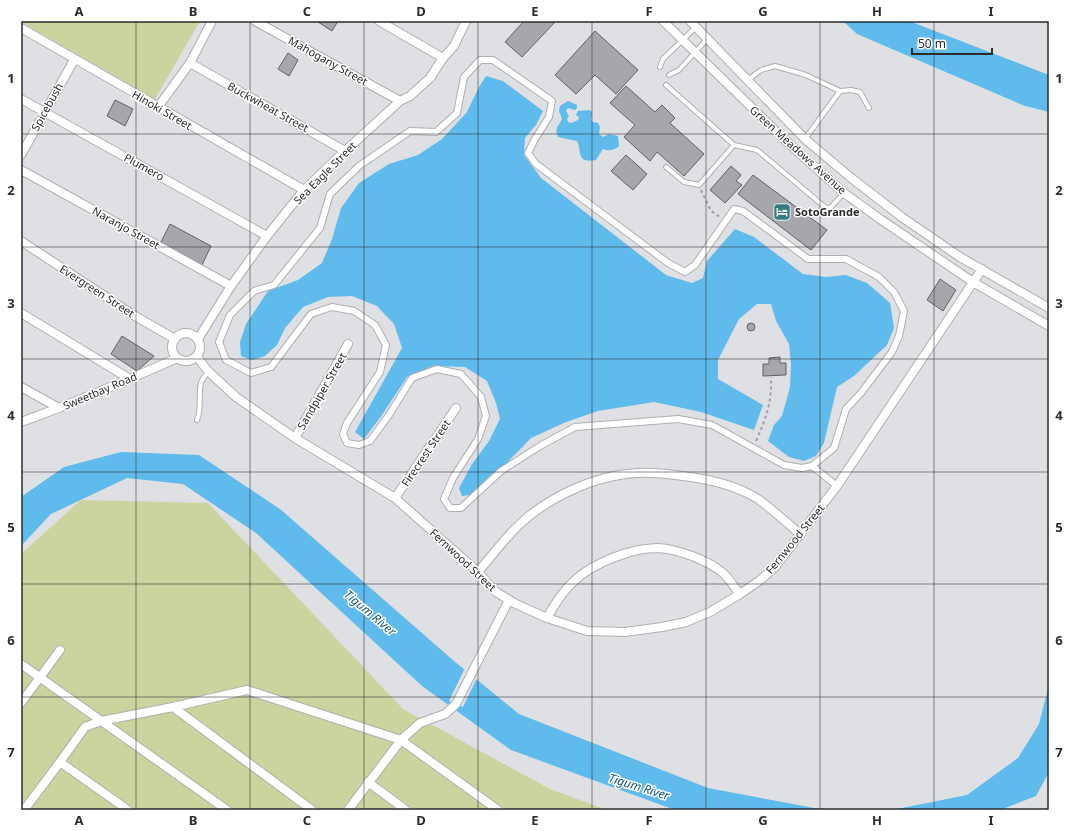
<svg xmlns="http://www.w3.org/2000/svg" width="1070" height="831" viewBox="0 0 1070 831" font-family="'Noto Sans',sans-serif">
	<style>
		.green { fill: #cbd39e }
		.water { fill: #5fbbeb }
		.pier { fill: #dfe0e3 }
		.building { fill: #a6a7aa; stroke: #616265 }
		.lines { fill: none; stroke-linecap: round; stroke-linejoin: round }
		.service-casing { stroke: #aeafb2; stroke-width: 6 }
		.pedestrian-casing { stroke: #aeafb2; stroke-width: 8 }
		.minor-casing { stroke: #aeafb2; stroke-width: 10 }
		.path { stroke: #9e9fa2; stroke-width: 2; stroke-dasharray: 3 3; stroke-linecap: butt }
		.service { stroke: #fff; stroke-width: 4 }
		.pedestrian { stroke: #fff; stroke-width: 6 }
		.minor { stroke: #fff; stroke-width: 8 }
		.grid { fill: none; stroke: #2a2b2c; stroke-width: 1; stroke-opacity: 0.55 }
		.labels { text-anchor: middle; stroke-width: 3; stroke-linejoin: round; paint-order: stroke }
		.street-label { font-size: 11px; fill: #2a2b2c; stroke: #fff }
		.poi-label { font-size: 11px; font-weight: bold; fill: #2a2b2c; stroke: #fff; text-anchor: start }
		.water-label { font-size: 12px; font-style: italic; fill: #115a7a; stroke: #fff }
		.neatline { fill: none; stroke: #2a2b2c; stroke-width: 1.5 }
		.grid-label { font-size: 13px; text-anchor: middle; font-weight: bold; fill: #2a2b2c }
	</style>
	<rect width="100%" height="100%" fill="#dfe0e3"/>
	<g class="green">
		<polygon points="21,21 200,21 155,99 21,22"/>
		<polygon points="81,500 208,503 403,709 550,789 607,810 21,810 21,554"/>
	</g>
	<g class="water">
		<polygon points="843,21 909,21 1049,75 1049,112 1025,106 857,34"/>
		<polygon points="486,76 503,81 543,111 536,125 525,138 524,155 541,178 657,268 666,275 692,283 703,278 707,261 735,229 754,237 803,274 826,277 846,275 867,283 890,303 894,328 887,345 854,376 837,387 824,443 816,456 804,461 789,457 768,441 774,425 782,416 790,387 791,364 789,344 776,321 771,304 757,304 739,319 718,360 718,379 763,405 754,430 701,412 654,402 598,411 566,422 531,438 504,466 470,495 462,496 459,488 472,464 489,441 500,419 496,403 487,381 465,367 433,366 407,377 382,415 364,439 355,432 402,348 394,324 377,306 352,296 328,297 303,307 285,328 277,345 265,356 252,360 241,356 240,342 246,324 268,291 298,280 322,263 332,239 341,208 359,183 389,164 418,155 442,139 467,112 479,87"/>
		<path d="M568,101l9,4v3l-2,2 -7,-2 -2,3 3,5 -2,3 1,3 3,1 7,-3 1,-3 -3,-2 2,-4 12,-1 2,2v4l-1,4 2,2 5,1 2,4 -1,7 4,3 6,-3 9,2 1,10c-6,5 -10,5 -16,3l-7,11c-20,4 -14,-9 -19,-19l-19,-4c-4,-8 0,-10 4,-18l-3,-8 1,-5z"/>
		<polygon points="121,452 199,455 280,509 454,661 519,714 708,788 825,810 675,810 511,750 422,686 256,533 183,484 127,478 51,514 21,546 21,497 64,467"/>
		<polygon points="1049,685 1049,772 1036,796 1000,810 892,810 967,795 1018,758 1039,724"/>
	</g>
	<polygon class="pier" points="465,668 477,678 463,707 449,701"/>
	<g class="building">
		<polygon points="319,21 338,21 332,31 318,22"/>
		<polygon points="524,21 556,21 522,57 505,42"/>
		<polygon points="595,31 638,70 616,94 595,75 576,94 555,75"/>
		<polygon points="288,53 298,60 289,76 278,69"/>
		<polygon points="626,86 655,112 662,105 675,118 670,123 704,154 684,176 657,152 650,161 624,137 635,125 610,103"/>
		<polygon points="115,100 133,109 125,126 107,116"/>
		<polygon points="626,155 647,174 633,190 611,171"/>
		<polygon points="731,166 741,175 736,181 742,185 725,203 710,190"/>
		<polygon points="753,175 827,230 811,250 738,194"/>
		<polygon points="170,224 211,246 202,265 161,242"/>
		<polygon points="940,279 956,290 943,311 927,300"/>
		<circle cx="751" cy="327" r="4"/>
		<polygon points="122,336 154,356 137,371 111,354"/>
		<polygon points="780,357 780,363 786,363 786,375 763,376 763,364 769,364 769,358"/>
	</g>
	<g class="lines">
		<defs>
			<g id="service">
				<polyline points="660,67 663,59 696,27"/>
				<polyline points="669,75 679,70 707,39"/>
				<polyline points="748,80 761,70 775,66 806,75 840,91"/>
				<polyline points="666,85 734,145 757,150 826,208 830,208 844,193"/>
				<polyline points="805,139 840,91 851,90 860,92 869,108"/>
				<polyline points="666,167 684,182 699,185 734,145"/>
				<path d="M197,420c5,-10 1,-26 4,-37 1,-4 5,-8 7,-11"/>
			</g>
			<polyline id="pedestrian" points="812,466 834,448 846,409 861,393 892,352 899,336 904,311 894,292 879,277 846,259 808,259 743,211 734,209 695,265 685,272 668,263 536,164 528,153 535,139 549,117 552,101 493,60 480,60 464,77 457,113 436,132 410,131 359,166 330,194 320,228 274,285 254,291 230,315 219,342 226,360 251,373 271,367 311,314 332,307 354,311 375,325 386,345 380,372 347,423 343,434 347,443 359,445 370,441 389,415 412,378 437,369 461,374 481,397 486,416 478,439 453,478 444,499 450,508 461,508 501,471 540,446 575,427 678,419 712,425 784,465 802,468 812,466 837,486"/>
			<g id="minor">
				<polyline points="255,21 400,101"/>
				<polyline points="379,21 443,58"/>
				<polyline points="663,21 786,141 844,193 880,219 973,282 1049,326"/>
				<polyline points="690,21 805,139 850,177 903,218 960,257 1049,308"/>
				<polyline points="21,28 304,190"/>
				<polyline points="190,63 345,151"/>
				<polyline points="21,99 267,236"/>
				<polyline points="158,107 190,63 212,21"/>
				<polyline points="21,155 74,60"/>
				<polyline points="21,170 231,286"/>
				<polyline points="21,241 135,316 175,339"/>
				<polyline points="21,313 130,379"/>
				<circle cx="186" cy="347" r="14"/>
				<polyline points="198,339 231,286 267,236 304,190 345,151 400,101 410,96 430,78 443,58 454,46 466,21"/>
				<polyline points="197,357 208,371 236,397 295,438 395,498 478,572 496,592 516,604 547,618 587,631 625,632 662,627 686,622 710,612 740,594 759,581 775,567 837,486 982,269"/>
				<polyline points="21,387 59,408"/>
				<path d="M21,422c53,-19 105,-41 156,-64"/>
				<polyline points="295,438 348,344"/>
				<polyline points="395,498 456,408"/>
				<path d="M478,572c11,-13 22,-27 33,-39 30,-33 82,-58 127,-60 15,-1 30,1 45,3 25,3 53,9 75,23 15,11 28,23 42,35"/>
				<path d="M547,618c7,-13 15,-26 27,-37 19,-18 57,-33 84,-33 19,1 50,12 65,25 6,5 11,14 17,21"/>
				<polyline points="21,664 227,810"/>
				<polyline points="21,703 60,650"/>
				<polyline points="173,707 247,690 401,740 498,810"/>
				<polyline points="60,762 85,727 101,721 173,707 312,810"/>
				<polyline points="368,782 406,810"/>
				<polyline points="24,810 60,762 128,810"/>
				<polyline points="348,810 401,740 420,723 445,714 456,704 509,600"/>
			</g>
		</defs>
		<use href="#service" class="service-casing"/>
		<use href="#pedestrian" class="pedestrian-casing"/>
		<use href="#minor" class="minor-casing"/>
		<g class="path">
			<polyline points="701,190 711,211 720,217"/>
			<path d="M756,441c10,-23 16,-38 15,-64"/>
		</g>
		<use href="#service" class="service"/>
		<use href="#pedestrian" class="pedestrian"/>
		<use href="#minor" class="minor"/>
	</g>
	<path class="grid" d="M136,21v789M250,21v789M364,21v789M478,21v789M592,21v789M706,21v789M820,21v789M934,21v789M21,134h1028M21,247h1028M21,359h1028M21,472h1028M21,584h1028M21,697h1028"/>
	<defs>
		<symbol id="hotel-square" viewBox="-11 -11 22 22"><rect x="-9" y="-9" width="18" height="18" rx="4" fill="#327b81" stroke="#fff"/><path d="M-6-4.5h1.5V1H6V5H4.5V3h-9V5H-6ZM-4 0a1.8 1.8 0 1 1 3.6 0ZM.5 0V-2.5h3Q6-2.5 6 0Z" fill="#fff"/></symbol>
	</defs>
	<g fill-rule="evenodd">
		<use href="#hotel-square" x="772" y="202" width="20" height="20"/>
	</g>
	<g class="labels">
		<g class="street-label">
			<text transform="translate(328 61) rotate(29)" y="4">Mahogany Street</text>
			<text transform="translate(47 107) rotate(-61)" y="4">Spicebush</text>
			<text transform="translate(268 107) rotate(29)" y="4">Buckwheat Street</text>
			<text transform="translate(162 110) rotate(30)" y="4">Hinoki Street</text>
			<text transform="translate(798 150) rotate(42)" y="4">Green Meadows Avenue</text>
			<text transform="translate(144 167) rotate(29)" y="4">Plumero</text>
			<text transform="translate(325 173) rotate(-45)" y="4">Sea Eagle Street</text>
			<text transform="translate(126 228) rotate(29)" y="4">Naranjo Street</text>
			<text transform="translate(97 291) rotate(33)" y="4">Evergreen Street</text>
			<text transform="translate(100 391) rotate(-23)" y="4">Sweetbay Road</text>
			<text transform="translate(322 391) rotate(-60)" y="4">Sandpiper Street</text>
			<text transform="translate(426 453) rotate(-56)" y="4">Firecrest Street</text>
			<text transform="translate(795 539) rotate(-51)" y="4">Fernwood Street</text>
			<text transform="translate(463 560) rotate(43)" y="4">Fernwood Street</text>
		</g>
		<g class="poi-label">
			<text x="795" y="216">SotoGrande</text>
		</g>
		<g class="water-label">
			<text transform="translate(370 613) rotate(40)" y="4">Tigum River</text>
			<text transform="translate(639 787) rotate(17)" y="4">Tigum River</text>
		</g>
	</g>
	<rect width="1070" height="831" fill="none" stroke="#ffffff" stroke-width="44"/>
	<path d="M912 48v6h80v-6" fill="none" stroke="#2a2b2c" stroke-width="2"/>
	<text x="918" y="48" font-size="12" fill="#2a2b2c" stroke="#ffffff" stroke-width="3" paint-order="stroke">50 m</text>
	<rect x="22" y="22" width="1026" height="787" class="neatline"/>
	<g class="grid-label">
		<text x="79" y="16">A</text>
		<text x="193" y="16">B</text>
		<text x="307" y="16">C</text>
		<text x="421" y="16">D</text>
		<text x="535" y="16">E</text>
		<text x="649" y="16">F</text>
		<text x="763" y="16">G</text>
		<text x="877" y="16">H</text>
		<text x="991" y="16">I</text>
		<text x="11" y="83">1</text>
		<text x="1059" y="83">1</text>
		<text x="11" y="195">2</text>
		<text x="1059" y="195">2</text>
		<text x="11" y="308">3</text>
		<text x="1059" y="308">3</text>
		<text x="11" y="420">4</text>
		<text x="1059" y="420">4</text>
		<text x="11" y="532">5</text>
		<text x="1059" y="532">5</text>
		<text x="11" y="645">6</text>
		<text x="1059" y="645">6</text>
		<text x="11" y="757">7</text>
		<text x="1059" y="757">7</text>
		<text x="79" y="825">A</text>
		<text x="193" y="825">B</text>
		<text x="307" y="825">C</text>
		<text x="421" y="825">D</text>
		<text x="535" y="825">E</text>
		<text x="649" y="825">F</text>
		<text x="763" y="825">G</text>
		<text x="877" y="825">H</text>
		<text x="991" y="825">I</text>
	</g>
</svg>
